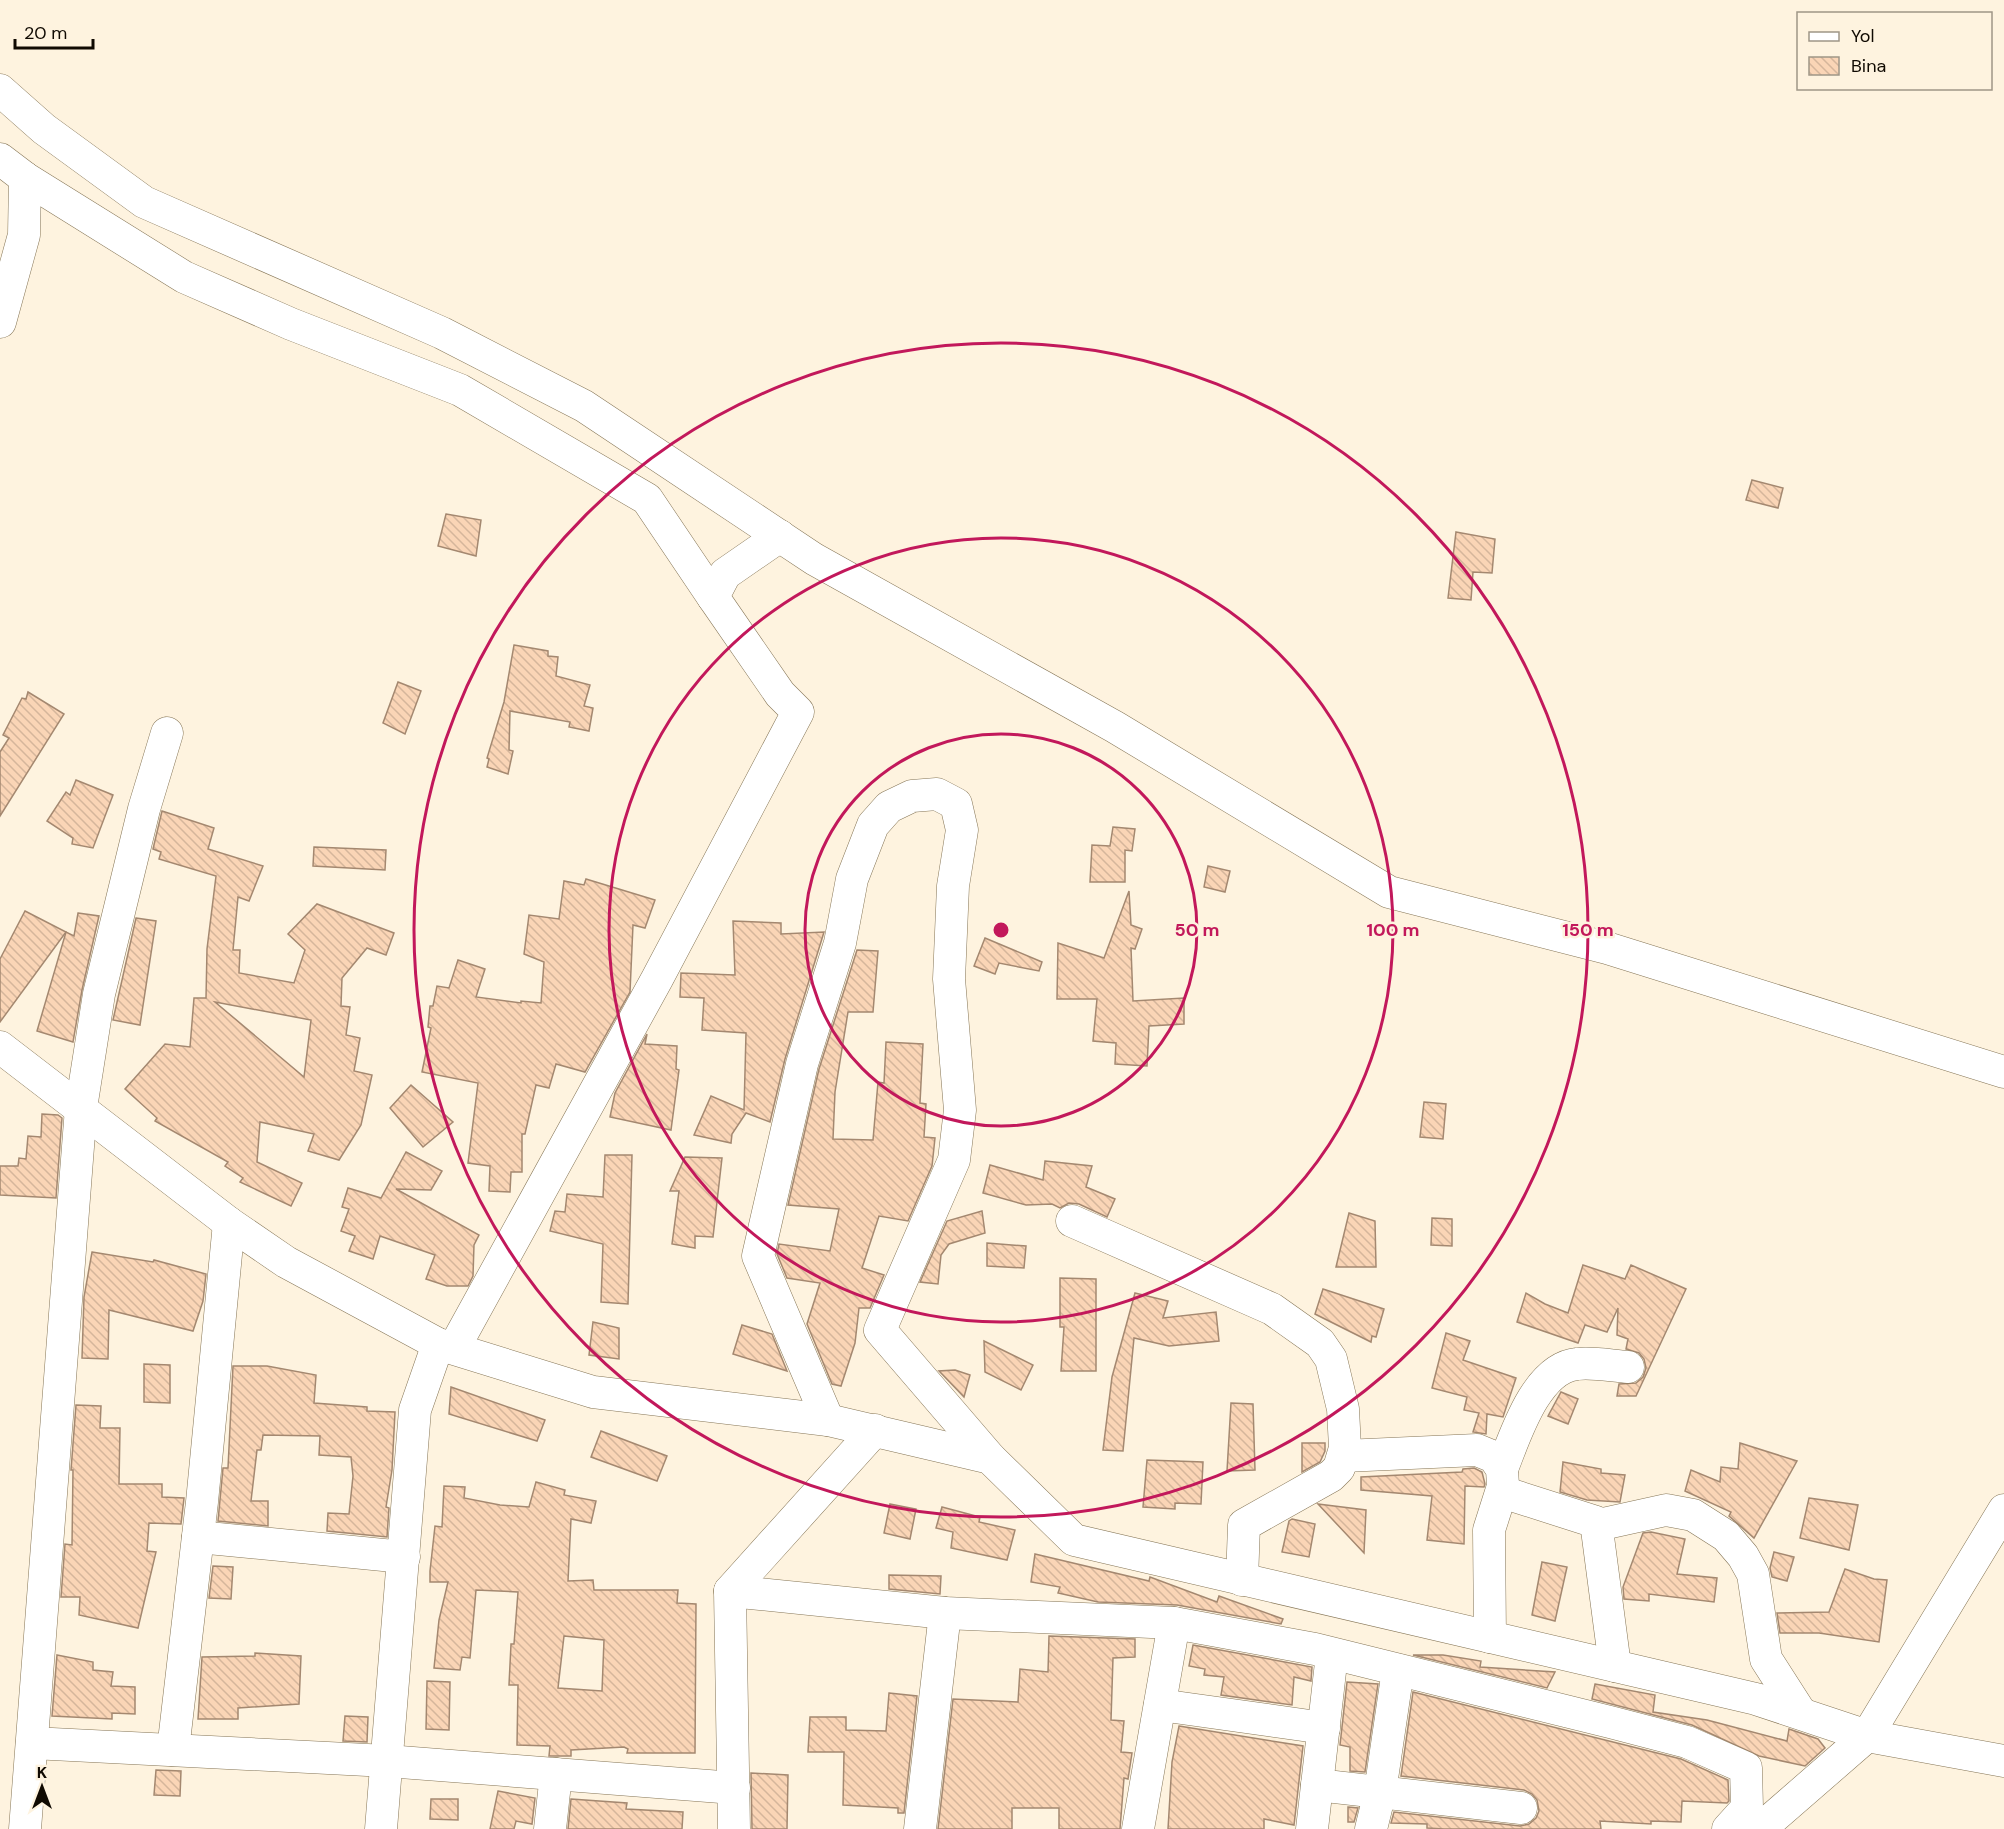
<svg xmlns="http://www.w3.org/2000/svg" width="2004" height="1829" viewBox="0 0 2004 1829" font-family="'DM Sans',sans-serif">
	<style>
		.building { fill: url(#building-back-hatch); stroke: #a48870; stroke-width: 1.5; fill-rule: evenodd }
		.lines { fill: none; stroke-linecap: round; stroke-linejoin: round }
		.street-casing { stroke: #867657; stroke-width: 33 }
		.street { stroke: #fff; stroke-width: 32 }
		.ring { fill: none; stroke: #c2185b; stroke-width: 3 }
		.centre { fill: #c2185b; stroke: #fef3df; stroke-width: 3 }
		.ring-label { font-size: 18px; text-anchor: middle; font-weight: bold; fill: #c2185b; stroke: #fef3df; stroke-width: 5; stroke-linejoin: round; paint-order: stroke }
	</style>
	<defs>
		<pattern id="building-back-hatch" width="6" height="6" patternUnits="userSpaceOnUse" patternTransform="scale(1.5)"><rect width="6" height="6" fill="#fad5b6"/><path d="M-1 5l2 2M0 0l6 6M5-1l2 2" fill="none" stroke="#d5b69b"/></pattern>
	</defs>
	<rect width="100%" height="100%" fill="#fef3df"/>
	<g class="building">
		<polygon points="1752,480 1783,488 1778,508 1746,500"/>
		<polygon points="446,514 481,520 476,556 438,546"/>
		<polygon points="1456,532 1495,539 1492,573 1473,572 1471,600 1448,598"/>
		<polygon points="514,645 548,651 548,656 558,657 556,676 590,685 584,706 593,708 589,731 569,727 570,722 510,711 509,750 513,751 508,774 487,767 489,759 487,758 504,702"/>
		<polygon points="398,682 421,691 405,734 383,723"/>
		<polygon points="28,692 64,714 0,816 0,752 9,738 3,735 22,698 26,699"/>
		<polygon points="76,780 113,795 93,848 72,844 73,838 47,821 66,792 70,795"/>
		<path d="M162,811l52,17 -6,21 55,17 -14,35 -11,-4 -5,53h7l-1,23 55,10 11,-33 -17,-16 29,-30 77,29 -8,22 -19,-7 -25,30 -1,28 9,1 -4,28 14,3 -6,33 18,4 -11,50 -22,35 -31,-9 6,-17 -54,-12 -3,40 45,21 -11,23 -51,-24 3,-4 -18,-12 3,-4 -73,-41 2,-3 -32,-29 40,-45 25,3 4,-49h12l1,-49 9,-73 -57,-17 2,-7 -8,-3zM215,1002l96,18 -7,57z"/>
		<polygon points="1113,827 1135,829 1132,851 1125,850 1125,882 1090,882 1092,845 1110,846"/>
		<polygon points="314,847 386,850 385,870 313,866"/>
		<polygon points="1208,866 1230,871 1225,892 1204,887"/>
		<polygon points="586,879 655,900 645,928 633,925 630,992 585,1072 556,1064 549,1088 536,1085 525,1134 522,1134 522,1172 511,1172 510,1192 489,1191 490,1166 468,1163 478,1083 422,1072 431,1028 428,1027 430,1006 433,1006 437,986 449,988 458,960 485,969 476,997 521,1003 521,1001 541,1003 544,962 524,954 529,915 559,919 564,881 584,885"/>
		<polygon points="1129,891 1131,925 1142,929 1135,949 1131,948 1133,1001 1184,998 1184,1024 1149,1026 1147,1066 1115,1064 1116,1043 1093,1041 1097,999 1057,999 1058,943 1104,958"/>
		<polygon points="25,911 66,932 0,1022 0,959"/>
		<polygon points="78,913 99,916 82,990 73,1042 37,1031 66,932 74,936"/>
		<polygon points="136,918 156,921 140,1025 113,1020"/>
		<polygon points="733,921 781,923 781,934 824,932 785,1059 770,1122 746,1113 732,1134 731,1143 694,1135 711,1096 744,1110 746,1033 702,1030 704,998 680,997 681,973 735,975"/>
		<polygon points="985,938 1042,962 1039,971 999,963 995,974 974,966"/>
		<polygon points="857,950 878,951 873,1012 848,1012 835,1092 833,1139 873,1140 878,1082 884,1083 886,1042 923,1044 920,1103 926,1104 924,1137 935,1138 932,1166 908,1221 879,1216 862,1268 884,1275 870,1308 859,1308 855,1343 841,1386 832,1384 807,1324 820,1283 787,1278 777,1254 779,1244 830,1251 839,1209 788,1205 819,1069"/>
		<polygon points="647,1034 645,1044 677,1046 676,1069 679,1070 671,1130 610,1117 615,1093"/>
		<polygon points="411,1085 453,1122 423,1147 390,1108"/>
		<polygon points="1424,1102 1446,1104 1443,1139 1420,1137"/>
		<polygon points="42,1114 58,1115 62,1118 56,1198 0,1195 0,1166 18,1166 19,1158 26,1159 28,1136 41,1137"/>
		<polygon points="406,1152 442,1171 431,1190 396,1189 479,1235 474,1245 473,1276 468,1286 447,1286 426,1279 435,1255 380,1236 373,1259 349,1251 355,1236 341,1231 349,1209 342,1207 348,1188 381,1198"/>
		<polygon points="605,1155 632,1155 628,1304 601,1302 603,1244 550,1231 555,1211 565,1212 567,1194 603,1197"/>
		<polygon points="685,1157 722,1158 713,1237 695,1236 695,1248 672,1244 679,1191 670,1191"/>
		<polygon points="1045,1161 1092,1166 1086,1187 1115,1199 1107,1217 1079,1204 1069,1203 1060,1208 1052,1204 1026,1205 983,1193 990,1165 1043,1180"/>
		<polygon points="982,1211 985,1233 949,1244 941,1255 938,1284 920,1282 947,1221"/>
		<polygon points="1349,1213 1375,1221 1376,1267 1336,1267"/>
		<polygon points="1432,1218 1452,1219 1452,1246 1431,1245"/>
		<polygon points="987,1243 1026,1246 1024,1268 987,1266"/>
		<polygon points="92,1252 153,1262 154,1260 206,1274 203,1301 193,1331 109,1310 108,1359 82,1358 84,1297"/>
		<polygon points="1583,1265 1625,1279 1631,1265 1686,1289 1636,1396 1617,1396 1619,1384 1636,1383 1643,1377 1646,1368 1644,1359 1639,1353 1626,1349 1628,1339 1617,1335 1618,1308 1607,1332 1585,1325 1578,1343 1517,1322 1526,1293 1545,1304 1568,1313"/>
		<polygon points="1060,1278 1096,1279 1096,1371 1061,1371 1064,1327 1060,1327"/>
		<polygon points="1323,1289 1384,1309 1376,1337 1372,1336 1371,1342 1315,1314"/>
		<polygon points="1135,1293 1168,1301 1163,1318 1216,1312 1219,1341 1169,1346 1134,1338 1123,1451 1103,1450 1112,1377"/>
		<polygon points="593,1322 619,1328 619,1359 589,1355"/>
		<polygon points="742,1325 772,1334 787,1371 733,1354"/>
		<polygon points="1446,1333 1470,1341 1463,1360 1516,1378 1503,1417 1487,1414 1486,1434 1473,1432 1479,1413 1464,1410 1467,1397 1432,1388"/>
		<polygon points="984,1341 1033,1365 1021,1390 985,1372"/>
		<polygon points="144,1364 170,1365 170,1403 144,1402"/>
		<polygon points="233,1366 267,1366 316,1375 314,1403 367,1407 367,1411 395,1412 392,1470 386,1507 389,1508 387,1537 327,1531 328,1513 349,1514 353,1476 351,1457 319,1455 320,1436 263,1435 261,1450 257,1450 251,1501 268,1501 268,1526 218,1521 223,1468 228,1468"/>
		<polygon points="955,1370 970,1375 964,1397 939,1371"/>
		<polygon points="451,1387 545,1420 537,1441 449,1414"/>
		<polygon points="1561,1392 1578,1399 1568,1424 1548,1416"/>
		<polygon points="1231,1403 1253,1404 1255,1470 1227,1471"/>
		<polygon points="76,1405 101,1406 100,1428 120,1428 119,1484 162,1484 162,1497 184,1498 181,1524 149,1523 147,1551 156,1552 138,1628 79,1615 80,1597 61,1597 65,1544 72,1545 73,1470 71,1470"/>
		<polygon points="601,1431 667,1456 657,1481 591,1457"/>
		<polygon points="1302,1443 1325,1443 1325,1451 1320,1462 1302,1472"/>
		<polygon points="1740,1443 1797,1461 1754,1538 1729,1516 1731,1512 1685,1491 1691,1470 1720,1482 1721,1467 1738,1469"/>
		<polygon points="1147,1460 1203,1462 1201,1504 1175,1503 1175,1509 1143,1507"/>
		<polygon points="1563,1462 1601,1469 1601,1473 1625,1475 1620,1502 1587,1500 1560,1492"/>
		<polygon points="1474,1468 1482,1472 1485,1484 1484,1487 1465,1486 1464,1544 1427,1540 1432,1496 1361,1490 1361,1477 1462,1472 1463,1469"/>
		<path d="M536,1482l29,8 -1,5 32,6 -5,22 -20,-4 -3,62 25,-1 1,10h84l-1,13 19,1 -1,149h-68l1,-4 -4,-2 -53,3v6h-22l1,-10 -33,-1 1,-60h-9l2,-41h3l4,-52 -42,-2 -6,68 -8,-1 -2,13 -26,-2 5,-48 9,-38h-18v-11l5,-45 7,1 2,-41 21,1 -1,11 36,7 29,2zM564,1636l40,4 -2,51 -44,-3z"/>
		<polygon points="1809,1498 1858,1505 1849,1550 1800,1538"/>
		<polygon points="890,1504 916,1509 910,1539 884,1533"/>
		<polygon points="1318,1504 1366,1510 1364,1553"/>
		<polygon points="942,1507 980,1517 979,1522 1015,1530 1007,1560 951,1548 953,1532 936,1528"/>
		<polygon points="1292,1519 1315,1524 1309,1557 1282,1552 1289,1521"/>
		<polygon points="1651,1532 1685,1539 1677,1574 1717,1578 1714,1602 1649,1594 1649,1601 1624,1599 1623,1587 1643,1533"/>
		<polygon points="1774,1552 1794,1557 1787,1581 1772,1577 1770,1568"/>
		<polygon points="1035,1554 1149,1581 1150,1577 1217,1602 1219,1596 1283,1619 1281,1624 1177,1605 1098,1602 1058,1593 1060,1587 1031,1582"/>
		<polygon points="1542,1562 1567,1567 1555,1621 1532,1615"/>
		<polygon points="213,1566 233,1567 231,1599 209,1598"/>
		<polygon points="1845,1569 1874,1579 1887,1580 1879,1642 1819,1633 1780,1633 1777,1613 1829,1612"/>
		<polygon points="889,1575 941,1576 940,1594 889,1589"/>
		<polygon points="1049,1636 1135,1639 1135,1657 1113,1658 1111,1720 1124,1721 1121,1752 1132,1753 1128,1779 1124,1778 1120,1829 1059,1829 1059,1808 1012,1808 1012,1829 938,1829 953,1699 1018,1702 1020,1669 1048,1672"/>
		<polygon points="1193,1645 1312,1667 1311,1681 1294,1677 1292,1705 1221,1695 1224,1677 1204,1675 1205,1669 1189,1666"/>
		<polygon points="255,1653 301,1656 299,1704 238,1708 238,1719 198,1719 202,1657 255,1656"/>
		<polygon points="57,1655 93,1662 93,1670 113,1672 111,1686 135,1687 135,1714 112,1713 112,1719 52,1716"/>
		<polygon points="1413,1655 1443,1655 1481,1661 1480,1667 1555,1672 1547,1688"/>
		<polygon points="427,1681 450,1682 449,1730 426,1729"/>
		<polygon points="1347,1682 1378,1684 1365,1772 1350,1771 1350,1747 1340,1745"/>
		<polygon points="1595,1684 1655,1695 1653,1712 1707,1720 1787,1741 1789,1729 1818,1739 1825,1748 1805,1766 1759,1756 1692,1725 1592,1699"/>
		<polygon points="1413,1692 1681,1759 1728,1780 1729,1801 1727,1803 1682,1801 1681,1822 1651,1821 1651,1824 1600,1821 1601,1829 1444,1829 1427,1828 1427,1824 1391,1823 1394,1812 1520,1826 1529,1824 1536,1818 1539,1811 1537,1800 1532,1794 1524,1790 1401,1776"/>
		<polygon points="889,1693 917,1696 904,1813 898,1813 898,1808 843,1805 844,1752 808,1752 810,1717 846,1717 846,1730 886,1731"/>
		<polygon points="345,1716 368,1717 367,1742 343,1741"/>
		<polygon points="1179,1726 1303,1746 1294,1825 1264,1819 1264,1829 1168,1829 1172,1762"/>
		<polygon points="156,1770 181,1771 180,1796 154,1795"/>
		<polygon points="751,1773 788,1775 787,1829 752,1829"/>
		<polygon points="498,1791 535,1798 532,1824 516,1821 514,1829 490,1829"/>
		<polygon points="431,1799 458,1799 458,1820 430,1819"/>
		<polygon points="571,1799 627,1803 626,1809 683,1812 682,1829 568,1829"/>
		<polygon points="1348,1807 1358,1808 1354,1822 1348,1822"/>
	</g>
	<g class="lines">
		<defs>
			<g id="street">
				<polyline points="0,90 44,129 144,202 442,333 584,406 814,559 1115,727 1389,892 1607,948 2004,1072"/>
				<polyline points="0,159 25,178 184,277 291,324 460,390 647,499 713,597"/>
				<polyline points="0,322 24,235 25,178"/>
				<polyline points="0,1047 229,1223 286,1262 438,1344 593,1392 828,1420 990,1458 1074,1540 1756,1699 1867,1736 2004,1761"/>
				<polyline points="1072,1221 1272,1309 1320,1343 1331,1359 1343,1409 1345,1448 1339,1468 1331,1476 1244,1525 1242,1580"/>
				<polyline points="454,1348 657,979 798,712 780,694 713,597 725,574 780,536"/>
				<polyline points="828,1420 758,1256 802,1064 840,943 852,879 873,825 889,807 912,796 937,794 956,804 962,830 953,886 949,979 960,1110 954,1160 880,1330 990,1458"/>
				<polyline points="1344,1456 1477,1450 1494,1457 1502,1469 1503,1486 1489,1530 1490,1637"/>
				<path d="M1502,1469c13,-33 34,-101 75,-105 16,-2 35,2 51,3"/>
				<polyline points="1502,1492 1596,1522 1615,1666"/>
				<polyline points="1598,1525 1666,1510 1693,1515 1726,1536 1743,1556 1753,1574 1766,1659 1800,1712"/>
				<polyline points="198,1537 404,1557"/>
				<polyline points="730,1591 945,1613 1174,1623 1315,1649 1610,1722 1687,1742 1746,1768 1747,1808 1728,1829"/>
				<polyline points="1160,1705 1324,1728"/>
				<polyline points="32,1743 387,1761 734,1788"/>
				<polyline points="173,1750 202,1502 229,1223"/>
				<polyline points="1317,1785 1521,1808"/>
				<polyline points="25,1829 81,1108 99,994 144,809 167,733"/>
				<polyline points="381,1829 415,1410 438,1344"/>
				<polyline points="550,1829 556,1774"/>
				<polyline points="734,1829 730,1591 875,1430"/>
				<polyline points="920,1829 945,1613"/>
				<polyline points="1138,1829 1174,1623"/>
				<polyline points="1312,1829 1332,1654"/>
				<polyline points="1371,1829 1380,1792 1398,1670"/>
				<polyline points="1760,1829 1867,1736 2004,1510"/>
			</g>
		</defs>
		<use href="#street" class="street-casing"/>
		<use href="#street" class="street"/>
	</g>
	<g class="ring">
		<circle cx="1001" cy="930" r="196"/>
		<circle cx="1001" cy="930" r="392"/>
		<circle cx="1001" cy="930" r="587"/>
	</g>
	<circle cx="1001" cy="930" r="9" class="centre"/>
	<g class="ring-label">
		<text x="1197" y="936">50 m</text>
		<text x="1393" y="936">100 m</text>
		<text x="1588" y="936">150 m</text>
	</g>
	<rect x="1797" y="12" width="195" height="78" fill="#fef3df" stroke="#9f9687" stroke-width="1.5"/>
	<rect x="1809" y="32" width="30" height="9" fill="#ffffff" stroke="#9f9687" stroke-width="1.5"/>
	<text x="1851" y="42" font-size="18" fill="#100a02">Yol</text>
	<rect x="1809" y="57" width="30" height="18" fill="url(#building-back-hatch)" stroke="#9f9687" stroke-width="1.5"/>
	<text x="1851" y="72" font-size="18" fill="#100a02">Bina</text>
	<g transform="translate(42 1787)" stroke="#fef3df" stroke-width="4.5" paint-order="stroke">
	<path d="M0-4.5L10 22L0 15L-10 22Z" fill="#100a02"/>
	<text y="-9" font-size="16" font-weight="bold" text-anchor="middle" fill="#100a02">K</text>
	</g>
	<path d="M15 39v9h78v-9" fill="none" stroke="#100a02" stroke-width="3"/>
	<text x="24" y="39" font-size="18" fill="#100a02" stroke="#fef3df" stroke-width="4.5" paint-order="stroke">20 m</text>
</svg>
